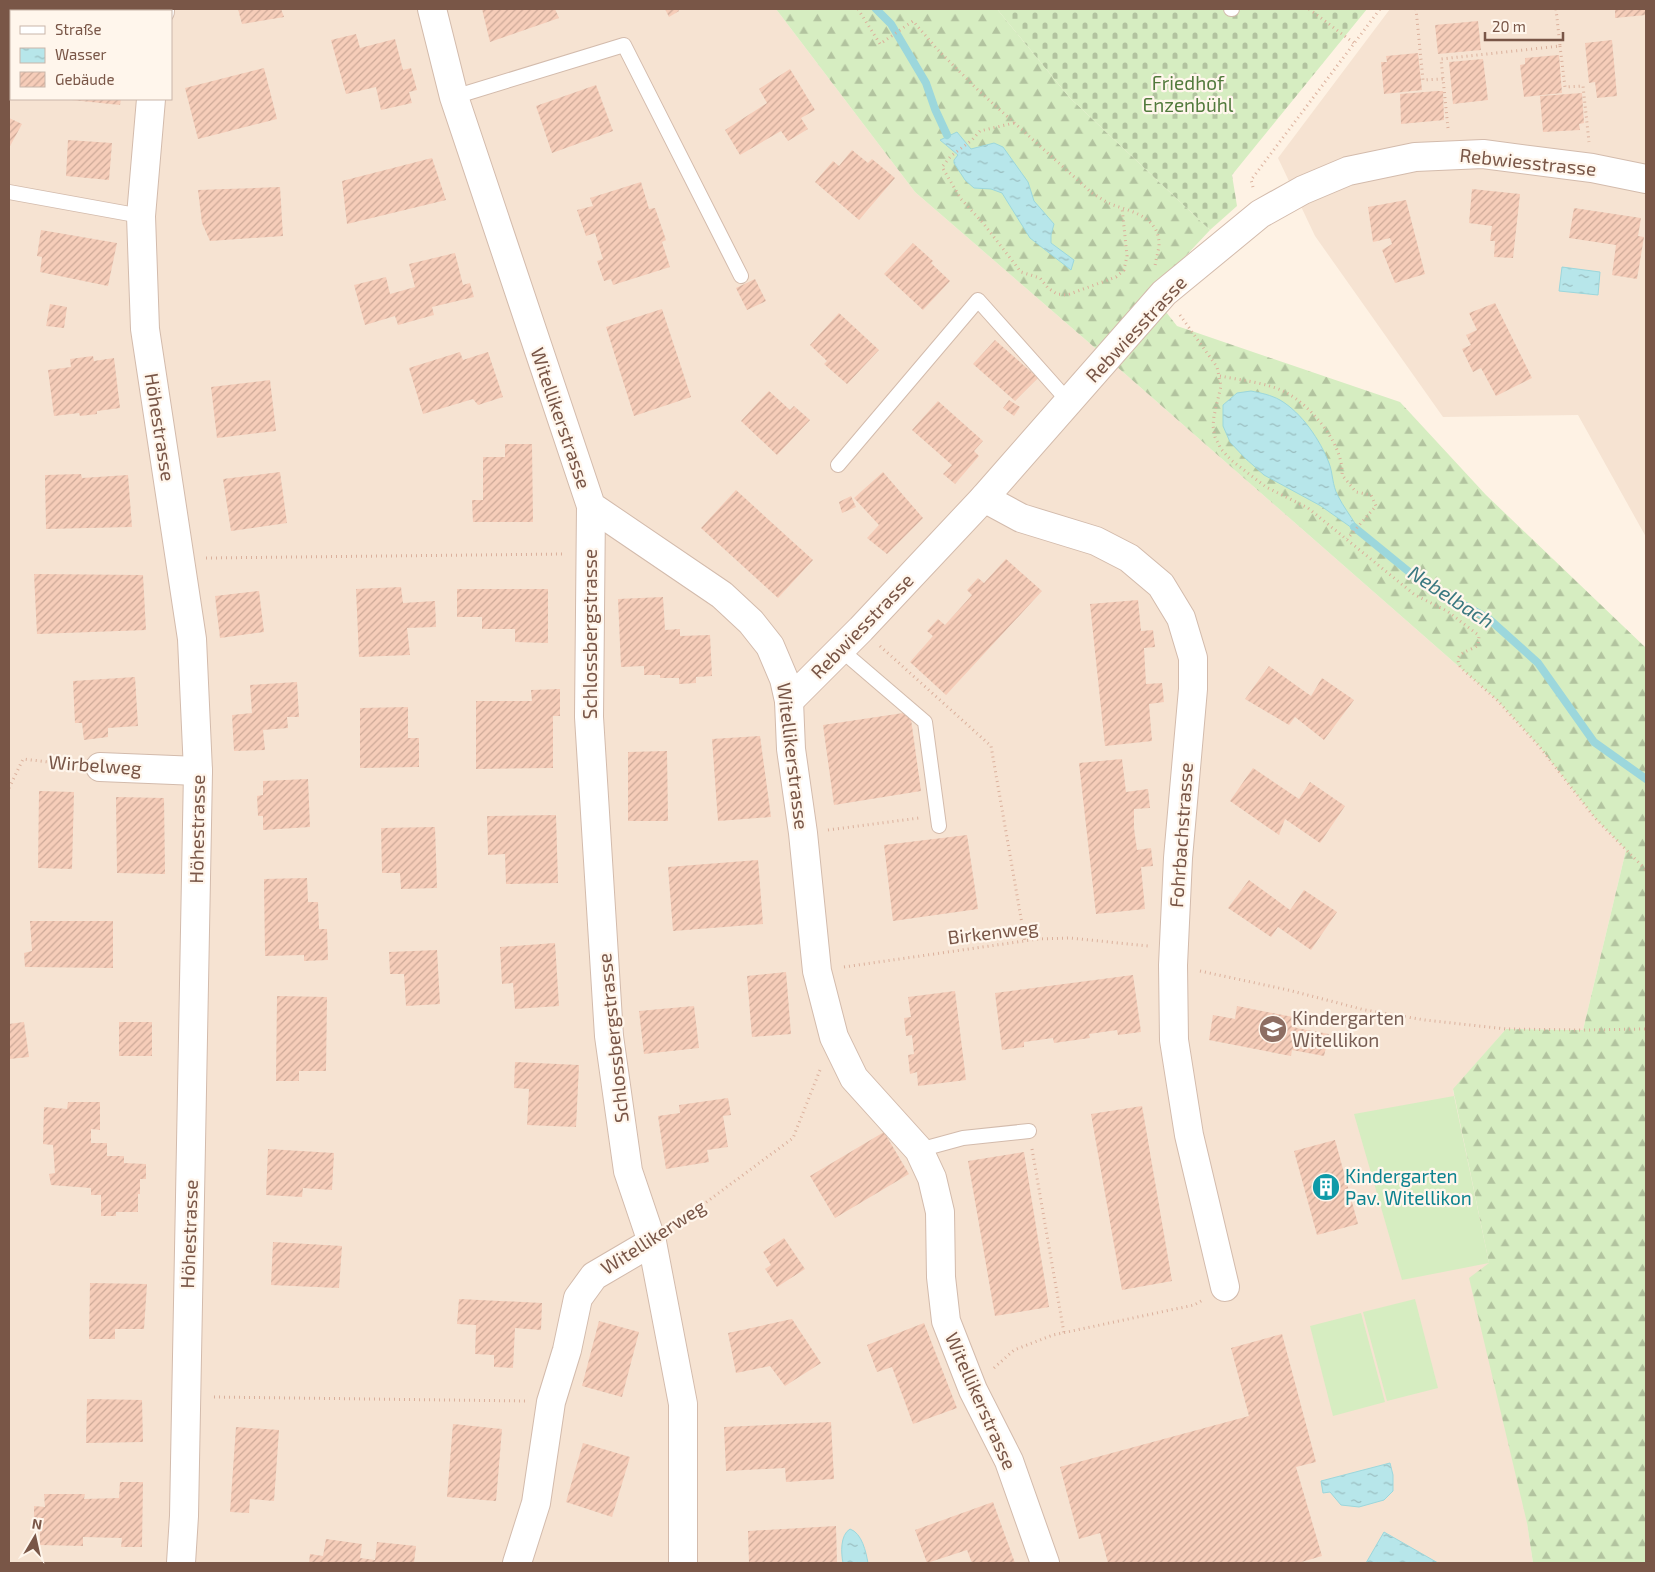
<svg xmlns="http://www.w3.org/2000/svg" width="1655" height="1572" viewBox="0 0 1655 1572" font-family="'Exo 2',sans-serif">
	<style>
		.residential { fill: #f6e3d2; fill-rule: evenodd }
		.grass { fill: #d6edc1 }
		.forest { fill: url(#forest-firs) }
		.cemetery { fill: url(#cemetery-stones) }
		.water { fill: url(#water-ripples); stroke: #9cd7dc }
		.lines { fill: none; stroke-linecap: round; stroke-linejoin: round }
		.stream { stroke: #9cd7dc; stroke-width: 8 }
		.building { fill: url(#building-hatch) }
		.service-casing { stroke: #d3bbac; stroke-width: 16 }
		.minor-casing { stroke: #d3bbac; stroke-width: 30 }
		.path { stroke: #dbb09c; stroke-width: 3; stroke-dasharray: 1 4; stroke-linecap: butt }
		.service { stroke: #fff; stroke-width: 14 }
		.minor { stroke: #fff; stroke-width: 28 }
		.labels { text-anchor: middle; stroke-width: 4.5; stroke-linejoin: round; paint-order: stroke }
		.park-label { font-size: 19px; fill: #527a3c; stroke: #fff6ec }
		.street-label { font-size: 19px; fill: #795647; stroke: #fff6ec }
		.education-label { font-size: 19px; fill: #785e54; stroke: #fff6ec; text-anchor: start }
		.culture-label { font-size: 19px; fill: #0d838f; stroke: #fff6ec; text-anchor: start }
		.water-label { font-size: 20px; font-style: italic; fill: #3a7880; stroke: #fff6ec }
	</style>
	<defs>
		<pattern id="forest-firs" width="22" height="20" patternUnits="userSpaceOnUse" patternTransform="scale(1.25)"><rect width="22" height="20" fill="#d6edc1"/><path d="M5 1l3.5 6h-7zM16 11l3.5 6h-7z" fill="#b2c39f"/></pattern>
		<pattern id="cemetery-stones" width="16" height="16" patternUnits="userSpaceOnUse" patternTransform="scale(1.25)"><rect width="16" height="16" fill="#d6edc1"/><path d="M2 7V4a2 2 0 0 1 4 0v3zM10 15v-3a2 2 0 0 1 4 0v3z" fill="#b2c39f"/></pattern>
		<pattern id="water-ripples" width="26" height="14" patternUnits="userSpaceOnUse" patternTransform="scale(1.25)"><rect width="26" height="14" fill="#b7e6ea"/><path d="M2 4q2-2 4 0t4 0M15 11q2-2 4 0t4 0" fill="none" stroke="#9abdbf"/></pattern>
		<pattern id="building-hatch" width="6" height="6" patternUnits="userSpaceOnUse" patternTransform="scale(1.25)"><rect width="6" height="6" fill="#f6cdb9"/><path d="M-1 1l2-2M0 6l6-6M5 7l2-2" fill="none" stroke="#cca998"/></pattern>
	</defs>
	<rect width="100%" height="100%" fill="#fef2e4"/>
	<g class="residential">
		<path d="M9,9h767l139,183 216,187 366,321 42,46 56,72 31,32 -43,180 -77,-1 -53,61 36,173 44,300h-1524zM11,11h160v88h-160z"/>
		<polygon points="1390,9 1646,9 1646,537 1578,415 1443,417 1315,236 1278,158"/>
	</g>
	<g class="grass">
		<polygon points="1454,1096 1489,1263 1402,1280 1354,1114"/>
		<polygon points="1415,1299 1438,1388 1387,1401 1363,1312"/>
		<polygon points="1361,1313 1385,1402 1333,1416 1310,1326"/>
	</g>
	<polygon class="forest" points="776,9 997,9 1069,97 1210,230 1151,293 1177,326 1400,402 1486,495 1646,648 1646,1563 1533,1563 1527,1523 1469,1278 1489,1263 1453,1089 1506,1029 1583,1030 1626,850 1595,818 1539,746 1497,700 1131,379 915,192"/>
	<polygon class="cemetery" points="997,9 1367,9 1232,175 1237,206 1210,230 1069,97"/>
	<g class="water">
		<polygon points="957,132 971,149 994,143 1003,147 1028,182 1034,201 1054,224 1051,235 1051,243 1074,260 1071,270 1030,238 1002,193 991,189 974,188 965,180 954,163 954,160 958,155 940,140"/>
		<polygon points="1562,267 1600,272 1598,295 1559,291"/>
		<path d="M1251,391c10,2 20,4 29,9 22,13 40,40 49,63 4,10 3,22 9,33 5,10 12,19 18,29l-4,3 -31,-22 -57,-31 -19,-17 -15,-16 -7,-16v-21l14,-12z"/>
		<polygon points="1390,1463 1393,1475 1393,1491 1384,1500 1359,1507 1341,1505 1330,1492 1323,1493 1321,1481"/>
		<path d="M850,1529c12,4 16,23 18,34h-25c-2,-10 -3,-28 7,-34z"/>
		<polygon points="1384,1532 1438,1563 1366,1563"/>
	</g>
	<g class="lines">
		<g class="stream">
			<polyline points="876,9 891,24 926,83 935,109 947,135"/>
			<polyline points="1354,527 1419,580 1489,619 1538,663 1594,742 1646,779"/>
		</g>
	</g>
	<g class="building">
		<rect x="73" y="9" width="58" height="2"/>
		<polygon points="238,9 281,9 284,17 242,24"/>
		<polygon points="482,9 555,9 559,18 490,42"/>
		<polygon points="665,9 678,9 679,11 669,17"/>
		<polygon points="1615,9 1646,9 1646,15 1615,18"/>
		<polygon points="1478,21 1481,50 1438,54 1435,25"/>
		<polygon points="356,34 360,48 395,39 403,70 411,68 417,90 409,92 412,103 381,110 376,87 346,94 331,40"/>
		<polygon points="1612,40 1617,96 1597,98 1595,82 1589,83 1585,43"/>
		<polygon points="1418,53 1422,90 1384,94 1381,62 1387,62 1386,56"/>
		<polygon points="1559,55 1562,93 1524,97 1520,65 1525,64 1525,58"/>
		<polygon points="1483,59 1488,100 1453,104 1449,62"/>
		<polygon points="264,68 277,119 198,139 185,88"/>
		<polygon points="790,69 815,110 801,118 808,129 788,141 781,131 740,155 725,130 767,103 759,89"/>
		<polygon points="596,85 613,131 552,153 536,106"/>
		<polygon points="1437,91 1443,91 1444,120 1401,124 1400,94"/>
		<polygon points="1582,93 1584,123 1579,124 1580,130 1543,132 1540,96"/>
		<polygon points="72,99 121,99 120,105 72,100"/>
		<polygon points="9,118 22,124 9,148"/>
		<polygon points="68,140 112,143 109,180 66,176"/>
		<polygon points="852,150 868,163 872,159 895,178 859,220 815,182 833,161 839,166"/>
		<polygon points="432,158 446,200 347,224 342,181"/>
		<polygon points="641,182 649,209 655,208 666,240 662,242 670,267 613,285 611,279 604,281 597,261 603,259 595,233 586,236 577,210 593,206 590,198"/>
		<polygon points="280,187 283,236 210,241 202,223 198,190"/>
		<polygon points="1472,189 1520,194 1513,258 1494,257 1495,241 1490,241 1492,226 1469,223"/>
		<polygon points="1406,200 1425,274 1395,283 1382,250 1392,244 1390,238 1373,242 1368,207"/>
		<polygon points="1574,208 1641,218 1638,236 1644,237 1637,279 1612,275 1616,245 1569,238"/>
		<polygon points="41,230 117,243 108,286 40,272 42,257 37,256"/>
		<polygon points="913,243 933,261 931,263 950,281 923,310 884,274"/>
		<polygon points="455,253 463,285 470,283 474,297 432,307 434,315 398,325 395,316 365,325 354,285 386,277 390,294 415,287 409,264"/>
		<polygon points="755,279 766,301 747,310 736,288"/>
		<polygon points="1495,303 1532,378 1496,396 1481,368 1473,372 1462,349 1471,345 1466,335 1477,330 1469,313"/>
		<polygon points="50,304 67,307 64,328 46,326"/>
		<polygon points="662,309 691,397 634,416 606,327"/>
		<polygon points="839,313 879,350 847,384 824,364 827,361 810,345"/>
		<polygon points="995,340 1038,378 1015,401 973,364"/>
		<polygon points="460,352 463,360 488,352 503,397 478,405 473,399 423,414 409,368"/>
		<polygon points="93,356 94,361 114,358 120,408 97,411 97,414 80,416 79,413 54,416 48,370 71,367 70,359"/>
		<polygon points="270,380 276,431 217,438 211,387"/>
		<polygon points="769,391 790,410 794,406 810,420 777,455 741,421"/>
		<polygon points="1009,400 1020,407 1014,416 1003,408"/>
		<polygon points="938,401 983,441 974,451 979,456 955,484 943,474 952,465 912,430"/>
		<polygon points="505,444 532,444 533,522 473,522 472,500 483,500 483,457 505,457"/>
		<polygon points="280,472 287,523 231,531 223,479"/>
		<polygon points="883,472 923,518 887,554 867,538 879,525 854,498"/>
		<polygon points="81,474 82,478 128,475 132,527 46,529 45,475"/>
		<polygon points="736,490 813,560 778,598 701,528"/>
		<polygon points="851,496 856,507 842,513 839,502"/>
		<polygon points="1006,559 1042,591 946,695 910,662 933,636 927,631 938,619 945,625 972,595 967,590 978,578 984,583"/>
		<polygon points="34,574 143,575 146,630 37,634"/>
		<polygon points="401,587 403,603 435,601 436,627 407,628 410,655 359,657 356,589"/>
		<polygon points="457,589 548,589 548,643 515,642 515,629 482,629 482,617 457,617"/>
		<polygon points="259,591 264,632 220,638 215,596"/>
		<polygon points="663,597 665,630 680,629 680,636 710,635 712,676 696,677 696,683 679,684 679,678 660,678 660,675 644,675 644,666 621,667 618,599"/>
		<polygon points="1138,600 1141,631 1153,630 1155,647 1144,648 1146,684 1162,683 1164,702 1149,704 1152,741 1105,746 1090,604"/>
		<polygon points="1269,666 1311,696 1322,678 1354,700 1324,740 1295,717 1289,725 1245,699"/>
		<polygon points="135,677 138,726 108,728 108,737 84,740 82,723 75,723 73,681"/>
		<polygon points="297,682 299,717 287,717 288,728 263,730 265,750 234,751 232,715 252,713 250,685"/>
		<polygon points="560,689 560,716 553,716 553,768 476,769 476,701 532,701 531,690"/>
		<polygon points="408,707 408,738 419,738 419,767 360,768 360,708"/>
		<polygon points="910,712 921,791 834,805 823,725"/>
		<polygon points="760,736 771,817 718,821 712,739"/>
		<polygon points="667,751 668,821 628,821 628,752"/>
		<polygon points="1122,759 1126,792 1148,789 1150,808 1134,809 1134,828 1137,850 1151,848 1153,866 1141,867 1145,909 1096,914 1079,763"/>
		<polygon points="1253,768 1299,799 1310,782 1345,806 1320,843 1285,819 1279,835 1230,801"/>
		<polygon points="308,779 310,827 263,830 263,816 258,816 257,796 263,795 263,781"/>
		<polygon points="39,791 74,792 72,869 38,868"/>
		<polygon points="116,797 164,798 165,874 117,873"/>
		<polygon points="556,815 558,883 506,884 505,854 488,855 487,816"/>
		<polygon points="435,827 437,888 401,889 400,873 382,873 381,828"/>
		<polygon points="967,835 978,909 893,921 884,845"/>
		<polygon points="758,860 763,924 673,931 668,867"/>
		<polygon points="307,878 308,902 318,902 319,929 327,929 328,960 304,961 304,955 265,956 264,879"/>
		<polygon points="1249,880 1290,910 1304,890 1337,912 1311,950 1278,927 1271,937 1228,908"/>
		<polygon points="30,921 113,921 113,968 25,967 24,953 32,951"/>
		<polygon points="555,943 559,1006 515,1009 513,983 502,984 500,947"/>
		<polygon points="437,950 440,1004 406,1006 404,974 390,974 389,952"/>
		<polygon points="786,972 791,1034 752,1037 747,976"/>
		<polygon points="1133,975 1141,1032 1118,1035 1117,1030 1089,1034 1090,1038 1054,1043 1053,1038 1024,1042 1024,1047 1002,1050 995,993"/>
		<polygon points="955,991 966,1080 918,1086 917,1072 910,1074 908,1055 914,1054 912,1035 906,1036 904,1018 911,1017 908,997"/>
		<polygon points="277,996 327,997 326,1071 299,1071 299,1081 276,1081"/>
		<polygon points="694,1006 699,1048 644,1054 639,1011"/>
		<polygon points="1237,1006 1298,1018 1296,1028 1329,1034 1324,1056 1292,1050 1291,1056 1209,1040 1213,1015 1235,1019"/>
		<polygon points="24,1022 29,1057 9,1059 9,1024"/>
		<rect x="119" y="1022" width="33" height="34"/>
		<polygon points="515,1062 579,1065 576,1127 527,1125 529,1089 514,1088"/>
		<polygon points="728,1098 731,1115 723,1116 728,1147 707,1150 709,1162 666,1169 658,1116 680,1113 679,1105"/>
		<polygon points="68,1102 100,1102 100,1130 91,1129 91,1143 107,1143 107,1156 124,1156 124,1163 146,1164 146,1179 140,1179 140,1194 138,1194 138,1212 116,1212 116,1216 101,1216 101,1195 91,1195 91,1188 51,1185 49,1174 55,1173 53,1145 43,1144 44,1107 67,1109"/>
		<polygon points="1142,1106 1172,1281 1122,1290 1091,1114"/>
		<polygon points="884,1132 909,1174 835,1218 810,1176"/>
		<polygon points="1335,1140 1358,1224 1317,1235 1294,1151"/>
		<polygon points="268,1149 334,1153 332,1190 303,1188 302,1197 266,1195"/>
		<polygon points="1024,1152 1049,1307 995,1316 968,1161"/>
		<polygon points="784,1238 805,1269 777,1287 765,1269 771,1265 763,1252"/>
		<polygon points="273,1242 342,1246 339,1288 271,1285"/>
		<polygon points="90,1283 147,1284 144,1329 115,1329 115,1339 89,1339"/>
		<polygon points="459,1299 542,1303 541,1330 515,1328 513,1368 494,1367 494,1355 475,1354 476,1325 457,1324"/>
		<polygon points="792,1319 821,1363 785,1386 770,1366 736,1373 728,1333"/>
		<polygon points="599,1321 639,1332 622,1397 582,1386"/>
		<polygon points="924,1323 957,1408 913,1424 892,1367 877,1372 867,1345"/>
		<polygon points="1282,1334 1316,1462 1296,1467 1322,1556 1298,1563 1108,1563 1100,1533 1079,1539 1060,1467 1249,1416 1231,1348"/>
		<polygon points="87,1399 142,1400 143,1442 86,1443"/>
		<polygon points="831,1422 834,1479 786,1482 785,1468 726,1471 724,1427"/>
		<polygon points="453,1424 502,1429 496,1501 447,1497"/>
		<polygon points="236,1427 279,1430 274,1501 250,1499 249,1513 230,1512"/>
		<polygon points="583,1443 630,1457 612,1517 566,1502"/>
		<polygon points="120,1482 143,1482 142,1547 121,1547 122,1538 83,1537 83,1546 40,1545 40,1527 34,1528 34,1506 45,1507 44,1494 85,1494 84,1499 119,1498"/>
		<polygon points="993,1502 1015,1563 972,1563 967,1550 927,1563 915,1530"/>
		<polygon points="836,1526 837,1563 805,1563 805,1562 749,1563 748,1531"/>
		<polygon points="326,1539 362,1544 360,1558 375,1560 377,1542 416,1546 414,1563 309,1563 310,1554 323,1556"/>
	</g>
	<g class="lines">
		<defs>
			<g id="service">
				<polyline points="1231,9 1232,9"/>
				<polyline points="454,97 624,45 741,276"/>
				<polyline points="9,192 141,216"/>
				<polyline points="838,465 978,300 1069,402"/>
				<polyline points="841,650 925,722 939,826"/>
				<polyline points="919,1150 963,1138 1029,1131"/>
			</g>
			<g id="minor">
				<polyline points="432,9 454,97 591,506 722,595 751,622 770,646 784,679 789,701 791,749 803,833 817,971 834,1037 854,1078 919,1150 932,1178 940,1212 941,1277 946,1321 973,1390 1009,1461 1045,1563"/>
				<polyline points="160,11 160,9"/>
				<polyline points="151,99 141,216 145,329 192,639 198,771 184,1516 181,1563"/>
				<polyline points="984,498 1021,518 1096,541 1129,558 1161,585 1181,618 1193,658 1193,689 1178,858 1173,965 1174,1040 1189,1135 1225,1287"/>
				<polyline points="591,506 589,717 609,1036 628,1171 652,1242 683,1404 683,1563"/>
				<polyline points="789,701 861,629 984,498 1164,293 1260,214 1303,190 1348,171 1415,157 1483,154 1592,168 1646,179"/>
				<polyline points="100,767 198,771"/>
				<polyline points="517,1563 536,1503 551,1402 567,1350 578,1298 594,1276 652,1242"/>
			</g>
		</defs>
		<use href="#service" class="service-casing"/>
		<use href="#minor" class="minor-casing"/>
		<g class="path">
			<path d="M858,9l22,35 33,-23 24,28 42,42 113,102c7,4 13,9 21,12 21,7 47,13 46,41 -1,7 -3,13 -4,20"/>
			<polyline points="1309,9 1354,43"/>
			<polyline points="1416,9 1423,80 1443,79"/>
			<polyline points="1560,46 1565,87 1583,86 1589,142"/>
			<polyline points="1014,123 980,131 972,140 951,156 942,167 961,199 983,223 1021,272 1040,278 1048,288 1057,294 1067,295 1116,277 1124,270 1127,256 1122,207"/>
			<polyline points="1448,128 1441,59 1560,46 1556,9"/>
			<polyline points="1253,187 1251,180 1380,9"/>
			<path d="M1180,315l37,52 4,19 -7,30 -1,10 2,11 6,12 10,11 35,27 42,21 107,87 32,16 30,23 2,3 -1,8c-8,7 -27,7 -17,23l36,32 42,46 56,72 51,52"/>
			<path d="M1220,376c20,4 48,7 65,16 26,13 59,53 57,83l14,17 15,3 5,11 -29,33"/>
			<polyline points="206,558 565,554"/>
			<polyline points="880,646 991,746 1025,941"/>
			<polyline points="9,788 23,759 74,765"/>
			<polyline points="828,830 919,818"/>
			<polyline points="844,967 1038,939 1070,938 1148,946"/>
			<polyline points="1200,971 1288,990 1365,1010 1425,1020 1506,1029 1583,1030 1646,1029"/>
			<polyline points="1032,1149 1064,1333"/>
			<polyline points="674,1226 793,1138 820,1070"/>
			<polyline points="994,1368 1014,1350 1053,1335 1194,1305 1203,1300"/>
			<polyline points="214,1397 525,1401"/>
		</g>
		<use href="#service" class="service"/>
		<use href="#minor" class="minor"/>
	</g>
	<defs>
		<symbol id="school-disc" viewBox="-11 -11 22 22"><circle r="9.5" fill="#8d6e63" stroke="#fff6ec"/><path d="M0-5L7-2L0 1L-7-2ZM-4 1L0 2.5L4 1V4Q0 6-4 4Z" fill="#fff"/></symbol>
		<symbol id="building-disc" viewBox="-11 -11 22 22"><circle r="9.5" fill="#0f9aa8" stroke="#fff6ec"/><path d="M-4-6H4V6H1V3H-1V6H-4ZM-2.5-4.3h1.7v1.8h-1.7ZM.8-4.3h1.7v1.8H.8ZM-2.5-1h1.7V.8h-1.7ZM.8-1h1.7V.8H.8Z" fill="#fff"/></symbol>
	</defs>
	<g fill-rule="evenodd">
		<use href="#school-disc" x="1257" y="1013" width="32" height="32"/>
		<use href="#building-disc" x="1310" y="1171" width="32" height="32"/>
	</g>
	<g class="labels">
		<g class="park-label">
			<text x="1188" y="90">Friedhof<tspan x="1188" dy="22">Enzenbühl</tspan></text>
		</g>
		<g class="street-label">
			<text transform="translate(1528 162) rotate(6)" y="7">Rebwiesstrasse</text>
			<text transform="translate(1136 329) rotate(-47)" y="7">Rebwiesstrasse</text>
			<text transform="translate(561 418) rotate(71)" y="7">Witellikerstrasse</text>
			<text transform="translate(160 427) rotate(81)" y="7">Höhestrasse</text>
			<text transform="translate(862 626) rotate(-46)" y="7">Rebwiesstrasse</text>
			<text transform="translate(590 634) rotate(-90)" y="7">Schlossbergstrasse</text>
			<text transform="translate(793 756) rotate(83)" y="7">Witellikerstrasse</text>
			<text transform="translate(95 765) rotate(4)" y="7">Wirbelweg</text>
			<text transform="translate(197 829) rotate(-89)" y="7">Höhestrasse</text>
			<text transform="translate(1181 835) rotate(-86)" y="7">Fohrbachstrasse</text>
			<text transform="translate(993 932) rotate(-7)" y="7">Birkenweg</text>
			<text transform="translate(613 1038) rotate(-96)" y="7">Schlossbergstrasse</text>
			<text transform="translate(189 1234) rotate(-88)" y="7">Höhestrasse</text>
			<text transform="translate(653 1237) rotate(-33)" y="7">Witellikerweg</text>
			<text transform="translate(981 1401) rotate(66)" y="7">Witellikerstrasse</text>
		</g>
		<g class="education-label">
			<text x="1292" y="1025">Kindergarten<tspan x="1292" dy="22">Witellikon</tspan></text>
		</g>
		<g class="culture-label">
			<text x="1345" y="1183">Kindergarten<tspan x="1345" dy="22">Pav. Witellikon</tspan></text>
		</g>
		<g class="water-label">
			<text transform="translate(1451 597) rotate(33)" y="7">Nebelbach</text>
		</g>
	</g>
	<rect width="1655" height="1572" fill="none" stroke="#795647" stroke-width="20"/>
	<rect x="10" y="10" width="162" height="90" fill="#fff6ec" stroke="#c9b6aa"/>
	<rect x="20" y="26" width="25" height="8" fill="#ffffff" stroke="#c9b6aa"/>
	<text x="55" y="35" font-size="15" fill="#795647">Straße</text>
	<rect x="20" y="48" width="25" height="15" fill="url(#water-ripples)" stroke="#c9b6aa"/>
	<text x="55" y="60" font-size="15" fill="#795647">Wasser</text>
	<rect x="20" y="72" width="25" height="15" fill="url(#building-hatch)" stroke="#c9b6aa"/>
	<text x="55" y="85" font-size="15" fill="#795647">Gebäude</text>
	<g transform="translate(35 1537) rotate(9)" stroke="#fff6ec" stroke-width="4" paint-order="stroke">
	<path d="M0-4L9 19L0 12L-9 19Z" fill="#795647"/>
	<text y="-8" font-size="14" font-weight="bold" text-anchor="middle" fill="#795647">N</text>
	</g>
	<path d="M1485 32v8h78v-8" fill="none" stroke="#795647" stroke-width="2.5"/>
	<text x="1492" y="32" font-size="15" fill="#795647" stroke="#fff6ec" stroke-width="4" paint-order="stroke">20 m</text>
</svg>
